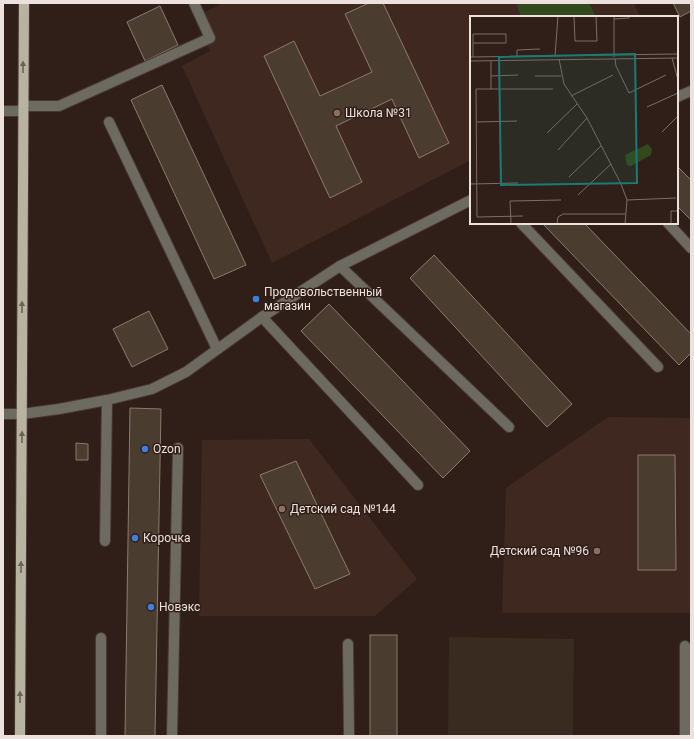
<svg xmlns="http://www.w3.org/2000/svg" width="694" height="739" viewBox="0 0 694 739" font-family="Roboto,sans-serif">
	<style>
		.built { fill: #3f281f }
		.industrial { fill: #392b1f }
		.green { fill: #31491d }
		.building { fill: #4a3c2f; stroke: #8c7b6d }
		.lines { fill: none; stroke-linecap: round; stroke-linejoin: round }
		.minor-casing { stroke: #4a3a34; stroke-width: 12 }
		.major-casing { stroke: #4a3a34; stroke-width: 12 }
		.minor { stroke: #6d6a62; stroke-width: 10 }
		.major { stroke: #b8b2a0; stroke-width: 10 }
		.oneway { fill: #6d6155 }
		.education-dot { fill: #8d6e63; stroke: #301f18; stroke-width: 1.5 }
		.shop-dot { fill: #3f7fe0; stroke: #301f18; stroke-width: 1.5 }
		.labels { text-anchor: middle; stroke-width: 3; stroke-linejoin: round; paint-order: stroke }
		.poi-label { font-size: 12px; fill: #ede1dd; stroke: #301f18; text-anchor: start }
		.inset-road { fill: none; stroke: #7c6d67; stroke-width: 1 }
		.view { fill: #1a7b74; fill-opacity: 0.15; stroke: #1a7b74; stroke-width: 2 }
		.inset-edge { fill: none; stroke: #ede1dd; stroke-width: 2 }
	</style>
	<rect width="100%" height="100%" fill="#301f18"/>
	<g class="built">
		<polygon points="223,3 634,3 640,17 471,17 471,160 272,263 182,66 210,51 195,17"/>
		<polygon points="608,417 691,418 691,613 502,613 506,488"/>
		<polygon points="309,439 417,579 375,616 199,616 202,440"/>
	</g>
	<polygon class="industrial" points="449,637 574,639 573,736 448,736"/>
	<polygon class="green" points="516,3 589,3 596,17 521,17"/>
	<g class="building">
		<polygon points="369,3 383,3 449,143 419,158 392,99 336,126 362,182 330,198 264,56 294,41 320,96 372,72 345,14"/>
		<polygon points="673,3 691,3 691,11 680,17"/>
		<polygon points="160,6 178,45 145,61 127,22"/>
		<polygon points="162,85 246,265 214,279 131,100"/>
		<polygon points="677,166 691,180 691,220 677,206"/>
		<polygon points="542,223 584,223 691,334 691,353 679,365"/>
		<polygon points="434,255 572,404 547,427 410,278"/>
		<polygon points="329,304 470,451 443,478 301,331"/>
		<polygon points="149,311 168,349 132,367 113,329"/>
		<polygon points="130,408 161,409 155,736 125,736"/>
		<polygon points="76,443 88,444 88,460 76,460"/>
		<polygon points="638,455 675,455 676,570 638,570"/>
		<polygon points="296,461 350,574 315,589 260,475"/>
		<rect x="370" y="635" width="27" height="101"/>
	</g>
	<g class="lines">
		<defs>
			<g id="minor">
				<polyline points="677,97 691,91"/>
				<polyline points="23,106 59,106 210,38 194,3"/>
				<polyline points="3,111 23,111"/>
				<polyline points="109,122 217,349"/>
				<polyline points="521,223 658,367"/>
				<polyline points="668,223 691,248"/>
				<polyline points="340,266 509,427"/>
				<polyline points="262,317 418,485"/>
				<polyline points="3,414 22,414 59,409 107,400 152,389 186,372 262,317 340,266 471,200"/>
				<polyline points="105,541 107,400"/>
				<polyline points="101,638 101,736"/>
				<polyline points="348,644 349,736"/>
				<polyline points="172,736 178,448"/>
				<polyline points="685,736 685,646"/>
			</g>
			<polyline id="major" points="20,736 24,3"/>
		</defs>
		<use href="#minor" class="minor-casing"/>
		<use href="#major" class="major-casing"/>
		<use href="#minor" class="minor"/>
		<use href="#major" class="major"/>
	</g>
	<defs><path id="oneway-solid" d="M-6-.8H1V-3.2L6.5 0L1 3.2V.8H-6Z"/></defs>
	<g class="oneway">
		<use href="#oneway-solid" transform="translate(23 67) rotate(-90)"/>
		<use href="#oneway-solid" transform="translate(22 307) rotate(-90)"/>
		<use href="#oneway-solid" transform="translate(22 437) rotate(-90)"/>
		<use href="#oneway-solid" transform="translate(21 567) rotate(-90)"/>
		<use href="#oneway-solid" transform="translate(20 697) rotate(-90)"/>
	</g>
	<g class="education-dot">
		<circle cx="337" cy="113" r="4"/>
		<circle cx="282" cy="509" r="4"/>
		<circle cx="597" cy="551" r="4"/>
	</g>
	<g class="shop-dot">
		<circle cx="256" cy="299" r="4"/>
		<circle cx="145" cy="449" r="4"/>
		<circle cx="135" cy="538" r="4"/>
		<circle cx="151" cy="607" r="4"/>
	</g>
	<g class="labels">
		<g class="poi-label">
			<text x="345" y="117">Школа №31</text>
			<text x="264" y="296">Продовольственный<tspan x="264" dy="14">магазин</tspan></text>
			<text x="153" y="453">Ozon</text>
			<text x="290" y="513">Детский сад №144</text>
			<text x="143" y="542">Корочка</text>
			<text x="589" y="555" text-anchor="end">Детский сад №96</text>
			<text x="159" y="611">Новэкс</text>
		</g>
	</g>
	<g transform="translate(470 16)">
		<rect width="208" height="208" fill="#301f18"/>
		<path d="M178,128l4,5 -1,6 -20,11 -4,-1 -2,-10z" fill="#31491d"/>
		<path class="inset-road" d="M104,0l1,25h22l-1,-25M144,0v41M144,3l15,-1v-2M3,18h33v9h-33zM3,27v14M47,40v-6l23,-1M85,40l3,-40M0,41l208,-3M202,42l6,22M89,43l5,25 23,34 34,66 6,16 -2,24M145,43l1,7 13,27 37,-18M0,45l208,-3M21,45v28h-15l1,128 46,-1M21,60l27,-1M65,60h26M21,73h62M101,80l42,-21M177,91l31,-14M7,106l40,-1M192,116l16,-16M77,117l30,-29M88,134l29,-32M99,161l32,-31M0,168l48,-1M108,179l33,-31M157,184l49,-2M41,208l-1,-23 51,-1M87,208l1,-7 5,-3h62M201,208v-13h7"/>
		<path class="view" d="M165,38l2,129 -136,2 -2,-128z"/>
		<rect width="208" height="208" class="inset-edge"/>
	</g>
	<rect width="694" height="739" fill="none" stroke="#ede1dd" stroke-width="8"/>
</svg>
